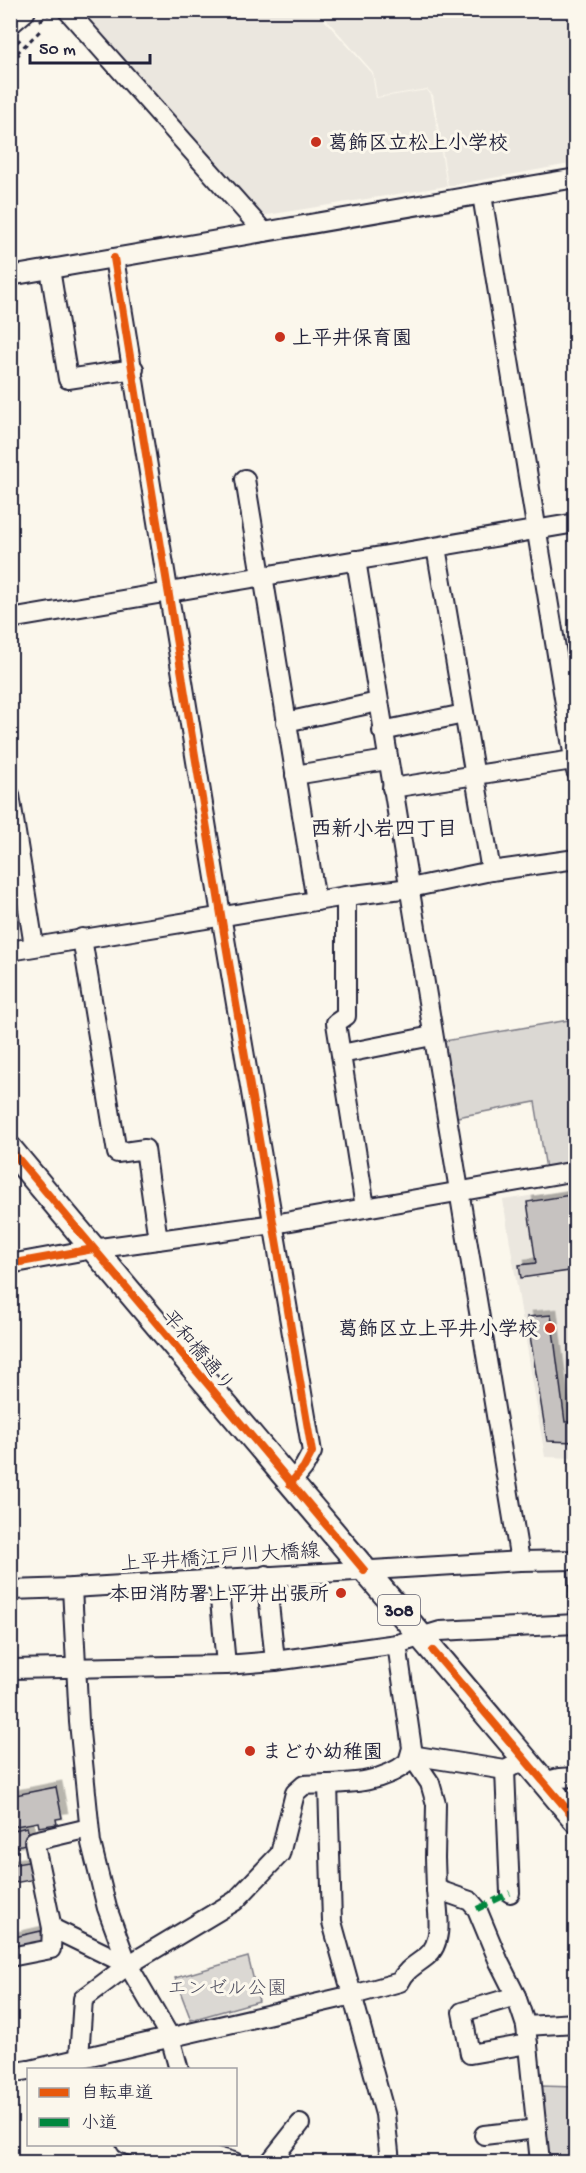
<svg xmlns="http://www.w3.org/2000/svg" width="586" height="2173" viewBox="0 0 586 2173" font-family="'Gochi Hand','Klee One',sans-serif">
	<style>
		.built { fill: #ebe7df }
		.green { fill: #dbd8d3; stroke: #7e7d87; stroke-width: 1.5 }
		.building { fill: #c6c2c0; stroke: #22223b; stroke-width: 1.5; filter: url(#shadow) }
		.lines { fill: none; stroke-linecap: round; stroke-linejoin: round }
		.minor-casing { stroke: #22223b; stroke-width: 22 }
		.major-casing { stroke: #22223b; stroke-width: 28 }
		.path { stroke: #22223b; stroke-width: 3; stroke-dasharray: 4.5 4.5; stroke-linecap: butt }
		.minor { stroke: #fbf7ec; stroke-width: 18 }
		.major { stroke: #fbf7ec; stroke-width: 24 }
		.path-bridge { stroke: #22223b; stroke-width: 3; stroke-dasharray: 4.5 4.5; stroke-linecap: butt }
		.quiet { stroke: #00873e; stroke-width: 6; stroke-dasharray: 12 6; stroke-linecap: butt }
		.cycleway-casing { stroke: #fbf7ec; stroke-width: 11 }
		.cycleway { stroke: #e8590c; stroke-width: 8 }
		.poi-dot { fill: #c8321e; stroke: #fbf7ec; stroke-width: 2 }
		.labels { text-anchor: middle; stroke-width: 6; stroke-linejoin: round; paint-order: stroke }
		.shield { fill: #fbf7ec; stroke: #636270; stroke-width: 1.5 }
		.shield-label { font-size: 18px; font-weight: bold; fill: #22223b }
		.poi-label { font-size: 20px; font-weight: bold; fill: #22223b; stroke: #fbf7ec; text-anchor: start }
		.street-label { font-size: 20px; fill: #22223b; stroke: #fbf7ec }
		.park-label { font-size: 20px; fill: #505061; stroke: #fbf7ec }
		.neighbourhood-label { font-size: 21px; font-weight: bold; fill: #22223b; stroke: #fbf7ec }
	</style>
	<defs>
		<filter id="shadow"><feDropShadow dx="5.5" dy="-5.5" stdDeviation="0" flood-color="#0004"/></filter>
	</defs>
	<rect width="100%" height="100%" fill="#fbf7ec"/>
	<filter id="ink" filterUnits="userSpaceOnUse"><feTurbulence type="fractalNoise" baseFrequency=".0167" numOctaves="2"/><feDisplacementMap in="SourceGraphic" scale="12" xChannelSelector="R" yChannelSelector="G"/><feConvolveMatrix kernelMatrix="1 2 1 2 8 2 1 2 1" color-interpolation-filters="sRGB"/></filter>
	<g filter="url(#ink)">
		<g class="built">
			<polygon points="573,10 576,13 575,163 448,186 433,95 427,89 377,97 373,72 319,11"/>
			<polygon points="75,11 316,11 372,73 376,98 427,90 431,95 447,186 261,216"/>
			<polygon points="575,1189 575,1458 545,1457 503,1200"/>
		</g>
		<g class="green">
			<polygon points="575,1019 575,1170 547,1175 535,1102 457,1117 444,1041"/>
			<polygon points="248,1957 259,2001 191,2020 175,1978"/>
			<polygon points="541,2086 575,2087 575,2162 547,2162"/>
		</g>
		<g class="building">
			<polygon points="576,1191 576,1270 521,1278 519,1265 536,1263 527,1202 571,1195 570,1192"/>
			<polygon points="551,1315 565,1422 576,1422 576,1442 547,1441 527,1317"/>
			<polygon points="576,1568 576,1593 569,1593 568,1569"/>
			<rect x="569" y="1595" width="7" height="21"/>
			<polygon points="56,1787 62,1818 56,1819 57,1824 39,1827 38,1822 10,1827 10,1796"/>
			<polygon points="27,1827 31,1843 16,1846 17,1852 10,1853 10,1831"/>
			<polygon points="33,1861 36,1879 14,1883 10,1865"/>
			<polygon points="41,1931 44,1945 10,1952 10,1938"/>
		</g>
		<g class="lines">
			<defs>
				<g id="minor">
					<polyline points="67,10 264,232"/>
					<polyline points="482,195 576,771"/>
					<polyline points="114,258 223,927 312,1452 304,1467 290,1484"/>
					<polyline points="50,269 68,379 134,369"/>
					<polyline points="10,276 576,178"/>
					<polyline points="245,479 261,576"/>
					<polyline points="436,547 491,871"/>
					<path d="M356,560c54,334 109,667 164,1001"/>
					<polyline points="263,575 316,901"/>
					<polyline points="10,619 576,523"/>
					<polyline points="286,722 378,702"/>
					<polyline points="382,731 464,714"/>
					<polyline points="295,775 387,760"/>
					<polyline points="392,788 573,760"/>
					<polyline points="10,795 34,946"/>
					<polyline points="346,896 346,1016 336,1023 365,1207"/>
					<polyline points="82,938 117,1153 145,1149 158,1240"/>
					<polyline points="10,951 346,896 410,888 491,871 576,859"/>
					<polyline points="341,1054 432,1036"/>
					<polyline points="10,1264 93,1249 274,1224 576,1171"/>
					<polyline points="266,1575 275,1661"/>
					<polyline points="218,1578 226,1665"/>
					<polyline points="72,1588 79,1722 91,1843 107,1908 128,1965 170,2037 179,2070"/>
					<polyline points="10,1590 72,1588 520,1561 576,1560"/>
					<polyline points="10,1669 226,1665 275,1661 397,1644 440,1631 576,1624"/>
					<polyline points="411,1755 430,1783 436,1804 435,1858 436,1889 470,1901 477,1909 499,1962 516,1996 526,2026 540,2162"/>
					<polyline points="411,1755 505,1770 515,1765"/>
					<polyline points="505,1770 510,1893"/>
					<polyline points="543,1782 559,1778 576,1777"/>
					<polyline points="328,1784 332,1922 385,2114 390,2162"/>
					<polyline points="52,1928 34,1841 89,1828"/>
					<polyline points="10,1957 51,1949 52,1928 128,1965"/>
					<polyline points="516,1996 462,2012 470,2054 528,2044"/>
					<polyline points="526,2026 576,2023"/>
					<path d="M79,2058l4,-59 45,-34 107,-64 45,-47 15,-61 9,-8c36,-2 75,1 104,-23l4,-14 -15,-104"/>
					<path d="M30,2070l323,-75 47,-13c6,-13 16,-17 27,-26 18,-15 10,-46 9,-67"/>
					<polyline points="10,2073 28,2070"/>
					<polyline points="484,2135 537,2129"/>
					<polyline points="126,2144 136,2148 203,2153"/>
					<polyline points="200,2144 203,2153 234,2162"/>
					<polyline points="270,2162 300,2124"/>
				</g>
				<g id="major">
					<polyline points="10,21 23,10"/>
					<path d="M10,1149c187,225 378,447 566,671"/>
				</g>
			</defs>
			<use href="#minor" class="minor-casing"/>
			<use href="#major" class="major-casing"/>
			<g class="path">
				<polyline points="40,21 51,12"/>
				<polyline points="10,48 22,38"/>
				<polyline points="17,53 41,30"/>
			</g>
			<use href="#minor" class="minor"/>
			<use href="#major" class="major"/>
			<polyline class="path-bridge" points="10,46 20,56 10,65"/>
			<polyline class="quiet" points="477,1909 510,1893"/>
			<defs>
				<g id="cycleway">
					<polyline points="114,258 223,927 312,1452 304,1467 290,1484"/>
					<polyline points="10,1149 364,1570"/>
					<polyline points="10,1264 93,1249"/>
					<polyline points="433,1651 576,1820"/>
				</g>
			</defs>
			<use href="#cycleway" class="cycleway-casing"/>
			<use href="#cycleway" class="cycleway"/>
		</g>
	</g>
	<g class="poi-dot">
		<circle cx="316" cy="142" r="6"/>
		<circle cx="280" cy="337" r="6"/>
		<circle cx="550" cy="1328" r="6"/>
		<circle cx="341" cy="1593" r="6"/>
		<circle cx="250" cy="1751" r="6"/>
	</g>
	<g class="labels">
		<rect class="shield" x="378" y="1595" width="42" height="30" rx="4.5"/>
		<g class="shield-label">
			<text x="399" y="1616">308</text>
		</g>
		<g class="poi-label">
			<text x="328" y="149">葛飾区立松上小学校</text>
			<text x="292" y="344">上平井保育園</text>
			<text x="538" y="1335" text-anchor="end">葛飾区立上平井小学校</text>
			<text x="329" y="1600" text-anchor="end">本田消防署上平井出張所</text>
			<text x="262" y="1758">まどか幼稚園</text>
		</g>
		<g class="street-label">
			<text transform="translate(199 1350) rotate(50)" y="7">平和橋通り</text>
			<text transform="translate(220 1556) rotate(-4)" y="7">上平井橋江戸川大橋線</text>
		</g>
		<g class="park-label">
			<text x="227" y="1994">エンゼル公園</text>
		</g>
		<g class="neighbourhood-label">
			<text x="384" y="835">西新小岩四丁目</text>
		</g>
	</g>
	<rect width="586" height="2173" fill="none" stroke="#fbf7ec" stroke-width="36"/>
	<rect x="18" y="18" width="550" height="2137" fill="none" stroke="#22223b" stroke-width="2" filter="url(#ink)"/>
	<rect x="27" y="2068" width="210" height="78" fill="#fbf7ec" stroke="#a4a2a5" stroke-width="1.5"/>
	<rect x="39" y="2088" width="30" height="9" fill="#e8590c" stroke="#a4a2a5" stroke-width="1.5"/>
	<text x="81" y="2098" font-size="18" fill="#22223b">自転車道</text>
	<rect x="39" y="2118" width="30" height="9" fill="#00873e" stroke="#a4a2a5" stroke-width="1.5"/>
	<text x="81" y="2128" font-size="18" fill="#22223b">小道</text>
	<path d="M30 54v9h120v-9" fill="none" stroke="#22223b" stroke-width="3"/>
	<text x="39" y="54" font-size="18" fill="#22223b" stroke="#fbf7ec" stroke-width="4.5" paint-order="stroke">50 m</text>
</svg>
